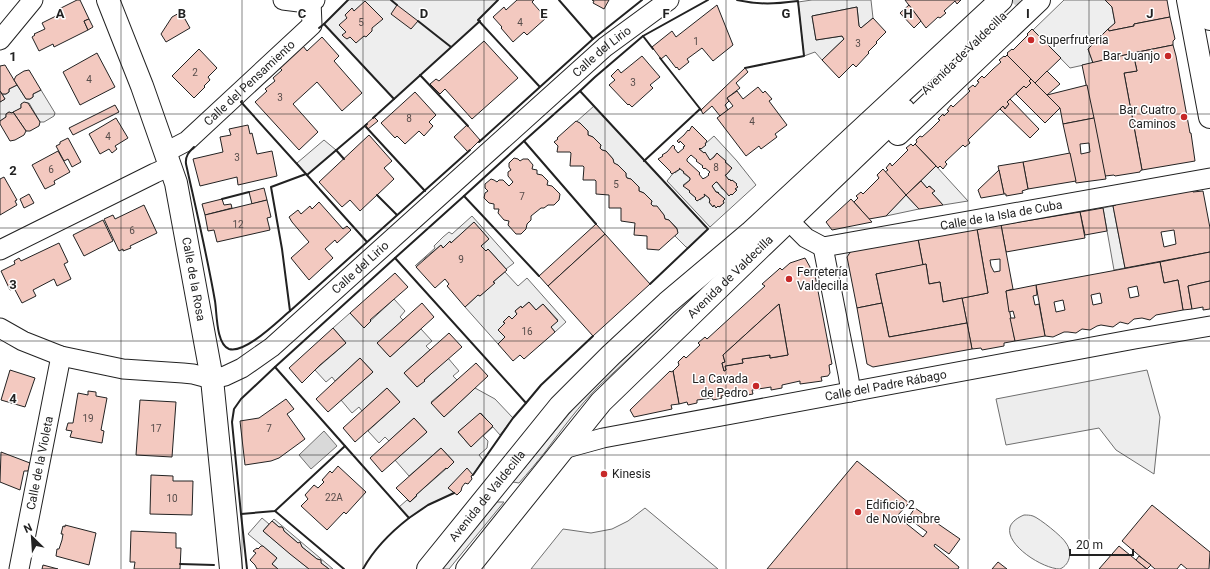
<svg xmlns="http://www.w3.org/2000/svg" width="1210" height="569" viewBox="0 0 1210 569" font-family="Roboto,sans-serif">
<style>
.green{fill:#eee;stroke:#6f6f6f}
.parking{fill:#ededed;stroke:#6f6f6f;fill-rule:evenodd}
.water{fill:#d9d9d9;stroke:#6f6f6f}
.building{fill:#f3c9c0;stroke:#222;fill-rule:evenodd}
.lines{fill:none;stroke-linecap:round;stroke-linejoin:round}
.primary-tunnel{stroke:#d3d3d3;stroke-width:22;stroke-dasharray:22 11;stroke-linecap:butt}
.street-casing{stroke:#222;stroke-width:21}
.secondary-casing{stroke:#222;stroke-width:24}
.primary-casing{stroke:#222;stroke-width:24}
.street{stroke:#fff;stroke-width:19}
.secondary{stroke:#fff;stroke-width:22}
.primary{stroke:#fff;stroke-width:22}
.wall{stroke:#222;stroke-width:2}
.grid{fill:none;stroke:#222;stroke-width:1;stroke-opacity:0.55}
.poi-dot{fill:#c62828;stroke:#fff;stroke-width:1.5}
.labels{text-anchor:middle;stroke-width:3;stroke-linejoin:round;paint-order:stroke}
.number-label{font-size:10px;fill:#564c4a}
.poi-label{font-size:12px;fill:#222;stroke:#fff;text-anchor:start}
.street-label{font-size:12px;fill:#222;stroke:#fff}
.grid-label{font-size:13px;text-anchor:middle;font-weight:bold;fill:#222;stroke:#fff;stroke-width:3;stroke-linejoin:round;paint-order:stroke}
</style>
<rect width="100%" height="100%" fill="#fff"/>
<g class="green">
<path d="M348,0h150l-20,20 2,1 -86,78 -70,-75z"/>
<path d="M1064,0h41l7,7 3,16 -27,26 5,14 -23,5 -37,-38z"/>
<path d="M324,140l12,10 -29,25 -10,-12z"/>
<path d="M936,166l32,35 -25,4 -11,-12 2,-2 -4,-5 -3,2 -6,-7z"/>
<path d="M906,195l13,14 -33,7z"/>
<path d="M801,198l-202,188c-21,21 -36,42 -54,66 -8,10 -17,21 -26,31l-6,-1 69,-84 140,-132z"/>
<path d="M1113,206l12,62 -11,2 -11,-62z"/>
<path d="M497,502h7l-55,67h-8z"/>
<path d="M1024,515c3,0 6,0 9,1 6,2 30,21 33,27 6,8 5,21 -6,26 -17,0 -55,-24 -50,-42 2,-6 9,-10 14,-12z"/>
</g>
<g class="parking">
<path d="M812,0h59l2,18 -12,10 -2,-2 -2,-19 -45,9 4,24 26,-4 2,3 -22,21 -7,-8 -11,4 -6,-54z"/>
<path d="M17,85l9,14h4l3,-2v-3l8,-4 14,23 -1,3 -10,6h-4l-11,-19 -8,1v4l-9,5 -3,-1 -3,2v3l-6,4v-19l5,-3 -3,-5h4l3,-2v-3z"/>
<path d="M594,106l114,123 -19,19 -3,-1 -11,-11 2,-4v-4l-8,-8 -4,-1 -1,-4 -7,-8 -4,-1 -2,-2 1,-3 -8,-8 -5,-2v-4l-8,-8 -4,-1 -1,-2v-3l-8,-8 -3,-1 -2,-2v-3l-7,-8 -4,-1 -2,-2 1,-3 -8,-8 -5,-2v-4l-8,-8 -4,-1z"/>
<path d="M714,136l23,25 19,24 -46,42 -43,-46 7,-9 1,1 5,-4 -1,-1 5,4 -1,1 7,5v2l-7,5 7,6 -1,1 7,6 -1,1 2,2 2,-2 1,1 5,-4 -1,-2 5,4 1,3 -1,1 4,5 1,-2 2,2 2,-1 2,1 4,-4 -1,-2 2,-2 -7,-6v-1h-2l-4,-6 4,-4h1l5,7h13l2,-2 -1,-2 1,-1 -5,-4 -1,1 -1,-2 -1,1 -4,-5h1l4,-4 -1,-1 3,-2 -13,-12 -2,-3 -6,7h-1l-6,-7 -5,-4h2l4,-4v-1z"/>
<path d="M472,216l42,47 -8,6 -17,-19 -3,1 -5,-5 8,-7 -15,-16 -23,20 -1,-1 -7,6 -2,-3 -26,21 20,-18 -1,-2 9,-9 6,-5 3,2z"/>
<path d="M505,272l13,14 9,-8 39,44 -11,10 -4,-5 7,-7 -15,-16 -7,6 -7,-8 -7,6 -2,-1 -5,4 2,3 -5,5 -8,3 1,1 -7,7 7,7 -7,7 -33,-37 13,-12 2,1 14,-13 -1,-1z"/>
<path d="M394,299l11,12 -5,6 3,3 -25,23 10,12 2,2 31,-28 11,12 -6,5 4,4 -26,23 13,14 31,-29 11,13 -6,5 4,4 -26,22 11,13 2,2 31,-29 20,11 18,19 -13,17 -7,-8 -10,9 5,5 -1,7 -8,7 4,5 -10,15 -24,13 5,5 -26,12 -19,13 -10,-11 8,-7 3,2 7,-6 -1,-1 38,-33 -13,-14 -32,28 -14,-16 32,-28 -13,-14 -25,23 -4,-4 -6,6 -11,-12 32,-29 -13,-14 -25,23 -3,-4 -7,6 -11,-13 32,-28 -13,-14 -25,23 -3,-4 -6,5 -11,-12 31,-27 -13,-15 17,-15 14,14zM481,413l11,13 -21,21 -13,-15z"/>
<path d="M1147,370l13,47 -6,57 -38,-24 -17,-22 -93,17 -10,-46z"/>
<path d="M645,508l73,61h-187l32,-40 28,4 21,-4 16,-8z"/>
<path d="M262,518l7,6 -6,7 46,38h-31l-6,-5 5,-6 -29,-24z"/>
<path d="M274,519l59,50h-4l-8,-6v-3l-4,-1 -15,-12 -2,-4h-2l-14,-12 -1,-3 -1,-1h-3l-7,-6z"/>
</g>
<path class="water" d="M324,431l13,15 -26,23 -12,-14z"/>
<g class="building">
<path d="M77,0h3l9,19 -5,2 4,9 -34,17 -1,-3 -14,7 -7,-14 3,-2 -1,-1 11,-5 -3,-6 20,-10 -3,-4z"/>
<path d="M517,0h17l-2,2 14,16 -19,17 -3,-3 -11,10 -12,-14 1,-1 -9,-10 11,-10 2,3z"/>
<path d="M592,0h17l-5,9 -11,-6 1,-2z"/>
<path d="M905,0h56l-4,4 -2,-3 -11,10 2,2 -6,5 -2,-1 -12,11z"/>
<path d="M1105,0h62l3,17 -36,7v2l-25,5 -1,-2 7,-6 -3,-16z"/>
<path d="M365,1l18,18 -11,9v3l-6,6 -2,-1 -8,7 -6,-6 -3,2 -3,-2 -2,-2 4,-3 -7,-7 8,-7 -2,-3 7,-7 2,3z"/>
<path d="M397,5l21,16 -7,8 -20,-15z"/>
<path d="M717,5l16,40 -20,16 -11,-13 -15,11 2,3 -10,8 -2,-3 -1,1 -10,-13 -5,4 -9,-12 20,-16 4,6z"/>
<path d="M909,5l12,16 -7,7 -14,-15z"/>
<path d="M857,7l2,19 2,2 12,-10 13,14 -10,10 1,1 -9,9 1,1 -13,14 -3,-3 -14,14 -17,-18 22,-21 -2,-3 -26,4 -4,-24z"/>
<path d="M181,12l9,16 -24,14 -5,-8 11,-17z"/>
<path d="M1170,17l5,22 -2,2v4l-40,8 -40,10 -5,-14 20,-20 1,2 25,-5v-2z"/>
<path d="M89,19l4,8 -5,3 -4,-9z"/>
<path d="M1032,29l29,29 -26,25 -28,-28 1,-1 -1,-1 5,-4 1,1 15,-15 -1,-1z"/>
<path d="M322,37l17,19 -5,5 28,32 -20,18 -25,-29 -24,22 25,28 -19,18 -44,-48 12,-11 -2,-2 10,-8 -2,-3 9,-8 -3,-3 24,-21 4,5z"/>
<path d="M484,41l34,37 -46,41 -27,-30 -5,5 -10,-10 6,-5 3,2z"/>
<path d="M1173,45l3,11 14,77h1l4,28 -53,9 -18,-97 13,-2 -4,-18z"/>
<path d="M199,49l18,19 -9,9 2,3 -6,6 1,1 -11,11 -22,-22z"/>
<path d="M97,53l18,34 -35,18 -17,-33z"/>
<path d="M1133,53l4,18 -13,2 18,97 -2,1v1l-25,4 -1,-1 -9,1 -23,-111z"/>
<path d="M1007,55l24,24 -2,2 2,2 -5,5 -2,-2 -17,16 2,2 -4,5 -2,-3 -33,32 -2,2 2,3 -5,4 -2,-2 -18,17 2,2 -4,5 -3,-3 -2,2 -23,-24 2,-2 -1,-2 4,-4 2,1 10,-9 8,-8 -2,-1 5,-5 1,2 5,-5 -2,-1 4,-5 2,2 17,-16 -2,-2 5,-4 2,2 4,-5 -2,-1 5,-5 2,2 9,-9 8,-7 -2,-2 5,-4 1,1z"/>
<path d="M642,56l18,21 -10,8 3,3 -21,19 -3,-3 -1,1 -19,-20 6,-5 -4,-4 7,-7 3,4z"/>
<path d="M5,65l12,20 -8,4v3l-3,2h-4l-2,-3v-25z"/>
<path d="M745,68l3,4 -12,11 4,5 -13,10 2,3 -4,4 3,5 -8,6 -8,-10 -9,8 -2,-4z"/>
<path d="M29,70l12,20 -8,4v3l-3,2h-4l-12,-19 2,-4 8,-5z"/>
<path d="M1047,71l13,13 -13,11 -12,-12z"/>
<path d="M1031,79l29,29 -15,15 -29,-29 8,-8 2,2 5,-5 -2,-2z"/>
<path d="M1087,85l7,33 -31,6 -3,-16 -13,-13z"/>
<path d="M758,87l5,6 2,-2 7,8 -3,2 18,24 -12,9 2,3 -16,12 -2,-3 -13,10 -29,-38 16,-12 -6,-8 10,-7 6,8z"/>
<path d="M0,91l5,8 -5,3z"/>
<path d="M415,92l21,23 -7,7 4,4 -9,10 -5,-5 -14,13 -8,-8 -2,2 -14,-15z"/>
<path d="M1010,99l29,30 -9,9 -30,-29 3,-3 2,3 4,-5 -2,-2z"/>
<path d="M24,102l4,1 12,19 -1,4 -9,5h-4l-13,-19 8,-4v-4z"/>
<path d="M115,105l4,7 -46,23 -4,-7z"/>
<path d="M9,112l3,1 1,-1 13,19 -2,4 -9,5 -5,1 -10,-17v-3l6,-4v-3z"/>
<path d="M374,117l4,4 -10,8 -3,-4z"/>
<path d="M116,118l12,20 -13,8 2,3 -5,4 -3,-4 -9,5 -11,-20z"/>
<path d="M1094,118l12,61 -30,4 -13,-59zM1089,143l1,9 -9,2 -1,-10z"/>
<path d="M576,121l4,2 8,8v4l5,2 8,8 -1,3 2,2 4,1 7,8 1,4 4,2 8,8v3l1,2 4,1 8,8v4l5,2 8,8 -1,3 2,2h4l7,9 1,4 4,1 8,9 1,4 -19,17 -12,-1v-13l-13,-1 1,-12 -14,-2v-13h-12v-13l-13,-1v-13l-1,-1h-12l1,-13 -1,-1h-13l1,-13 -1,-1h-13l1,-6 -4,-4 4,-3 -1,-1z"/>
<path d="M248,125l2,9 2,-1 5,21 15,-3 5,25 -39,9 -1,-8 -37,9 -7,-27 30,-7 -3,-15 11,-2 -2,-6z"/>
<path d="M467,125l13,15 -12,12 -14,-15z"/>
<path d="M692,126l15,15 -2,3 1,1 -5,4 -1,-1 -1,1 5,4 1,-1 5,8 4,-3 3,-4 2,2 7,6 -1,1 7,6 -6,7h-1l4,5v-1l2,2 1,-1 5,4 -1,1 2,2 -3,2 2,1 -5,5 -1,-1 -2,2 -12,-14h-1l-4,4 4,6 3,1h-1l7,6 -2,2 1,2 -5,4 -1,-1 -2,2 -2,-3 -1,2 -4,-5 1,-1 -1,-3 -5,-4 1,2 -8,5 -2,-2 1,-1 -7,-6 1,-1 -7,-5 7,-6v-2l-7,-6h1l-5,-4 1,1 -8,5 -2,-2h1l-13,-13 5,-3 -1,-1 5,-3 6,-7 2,2 -1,1 4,5 6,-5 -1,-1 2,-1 -5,-5 -1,2 -2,-2 7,-6 4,-5 1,1zM691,155l6,5 -1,1 7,5 -1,1 2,2 1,-1 5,4 -2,2 1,1 -4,3h-1l-1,1 -4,-5 1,-1 -13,-12v-2z"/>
<path d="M369,135l23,26 -8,7 10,11 -34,32 -10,-11 -8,7 -23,-25z"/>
<path d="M68,138l13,24 -9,5 -4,-8 -4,2 -8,-15 4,-2v-2z"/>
<path d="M911,144l2,2 2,-2 21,22 -30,29 -21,-23 3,-2 -2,-2 4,-5 2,3 16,-16 -2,-2z"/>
<path d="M58,151l12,21 -16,9 1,3 -10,5 -13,-24z"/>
<path d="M1070,153l6,28 -48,8 -5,-27z"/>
<path d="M514,158l4,1 2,2 3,-2h5l5,6 -1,4 5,1v4l5,1 6,6 -1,4 5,1 8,8 -1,6 -5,5h-6l-4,3h-3l-10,8v4l-4,4 -1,5 -5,5h-5l-8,-9 1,-4 -5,-1 -6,-7 1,-4h-5v-5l-5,-1 -5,-5 1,-5 3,-2 -3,-3v-4l6,-5 3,1 3,2 2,-2h4l6,6 4,-4 -5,-6v-4l3,-2 -2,-3v-4z"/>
<path d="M1023,162l5,27 -6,2 1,2 -17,3v-2h-2l-6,-28z"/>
<path d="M883,169l23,26 -20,21 -17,3 -15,-17 4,-4 -2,-2 5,-4 2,2 16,-16 -2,-3z"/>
<path d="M999,170l5,24 -23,4 -3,-8z"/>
<path d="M4,177l13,23 -2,1 2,4 -17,10v-36z"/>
<path d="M921,181l6,7 2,-2 6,5 -3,2 11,12 -24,4 -13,-14z"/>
<path d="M264,188l3,12 -15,4 -3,-12z"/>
<path d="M1192,190l1,2 10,-1 7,37v24l-85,16 -12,-62 3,-1v-2zM1174,230l2,14 -12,3 -3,-15z"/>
<path d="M29,194l5,9 -10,5 -4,-9z"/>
<path d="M222,199l2,6 7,-1 1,4 -27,7 -3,-11z"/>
<path d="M851,199l21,23 -40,8 -6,-8z"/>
<path d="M267,200l4,17 -4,1 3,12 -53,12 -3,-12 -6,1 -3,-16z"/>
<path d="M319,202l24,27 4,-3 4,4 -14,13 -2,-3 -10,9 8,9 -24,22 -18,-22 18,-16 -17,-20 -3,-5 9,-7 3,4 9,-8 2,3z"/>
<path d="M144,205l13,28 -27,13 1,2 -8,3v-2l-4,2 -15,-32 9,-4 2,4z"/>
<path d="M1103,208l4,23 -22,4 -5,-23z"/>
<path d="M1080,212l5,26 -79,14 -5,-27z"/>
<path d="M103,220l10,21 -29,15 -11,-21z"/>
<path d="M474,222l15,17 -8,7 5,5 2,-2 19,21 -14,12 2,1 -15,13 -2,-1 -13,12 -18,-21 2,-2 -4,-5 -10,9 -19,-21 25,-22 2,3 7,-7 1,2z"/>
<path d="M596,224l9,10 -57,52 -9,-10z"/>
<path d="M1001,225l12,64 -7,2 9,50 -11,2v3l-22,4 -1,-2 -9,1 -10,-51 26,-5 -11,-64zM1000,259v12l-6,1 -3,-6 -1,-6z"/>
<path d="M977,229l11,64 -45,9 -3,-20 -11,2 -3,-20 -3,1 -5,-26z"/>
<path d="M605,234l45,50 -57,52 -45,-50z"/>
<path d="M918,239l5,26 -47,9 6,29 -25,5 -10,-51 4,-6z"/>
<path d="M59,243l9,19 -4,2 7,15 -14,7 -3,-7 -21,11 3,6 -14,7 -8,-15 -4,2 -9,-19 14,-7 -1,-3 5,-3 2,3z"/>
<path d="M1210,252v29l-22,5 4,23 -9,1 -5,-30 -14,3 -4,-21z"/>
<path d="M805,258l5,9 1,4 3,-1 18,94 -3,1 1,8 -2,3 -7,1 1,4 -22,3v-3l-18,4v3l-11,2v-3l-19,3 1,4 -11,2 -1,-4 -20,4 1,2 -9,2 -1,-2 -15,2v3l-9,2 -1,-3 -8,2 -6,-33 6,-6 -1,-3 6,-6 2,2 14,-13 -2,-2 7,-6 2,2 58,-53 -3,-2 16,-14 2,-2 2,2 8,-7zM779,304l9,51 -18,3v-3l-28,4 1,4 -18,3 1,4 -2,1 -2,-8 3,-1 -2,-7z"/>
<path d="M1160,262l4,21 14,-3 5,30 -27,5 -6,5 -8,-2 -8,1 -6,5 -8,-2 -7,5 -12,-2 -4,1 -7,4 -8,-1 -6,4 -8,-1h-4l-11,5 -8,-1 -9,-51zM1137,286l2,10 -9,2 -2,-10zM1100,293l2,10 -9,2 -2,-10zM1063,300l2,10 -9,2 -2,-10z"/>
<path d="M926,264l3,20 11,-2 3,20 19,-4 5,25 -78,14 -13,-63z"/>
<path d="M395,273l13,14 -38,33 1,1 -7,7 -14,-15z"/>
<path d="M1210,281v28l-7,1v-3l-11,2 -4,-23z"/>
<path d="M1036,285l1,10 -4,1 2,9 4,-1 6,32 -30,5 -5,-23h5l-2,-7 -4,1 -3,-21z"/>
<path d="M529,302l7,8 7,-6 15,17 -7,6 4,5 -31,27 -4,-4 -7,6 -15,-17 7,-7 -7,-7 7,-7 -2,-1 6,-6 3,3 5,-5 -2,-3 6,-5 1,2z"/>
<path d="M422,303l12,14 -44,40 -13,-14z"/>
<path d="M882,303l7,34 78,-14 5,26 -99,18 -6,-3 -10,-56z"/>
<path d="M779,304l9,51 -18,3v-3l-28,4 1,4 -18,3 1,4 -2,1 -2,-8 3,-1 -2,-7z"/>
<path d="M333,328l13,15 -26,22 -18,18 -13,-15z"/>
<path d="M449,333l13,14 -38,33 1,1 -8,6 -13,-14z"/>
<path d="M360,358l13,14 -45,40 -12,-13z"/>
<path d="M476,363l12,13 -44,41 -13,-14z"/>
<path d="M10,370l25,8 -10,29 -24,-7z"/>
<path d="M670,371l1,1 2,-1 6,33 -8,1 1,4 -38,8 -4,-7z"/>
<path d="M387,388l13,14 -45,40 -12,-14z"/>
<path d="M88,391l8,1v4l11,2 -6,32 3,1 -2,12 -32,-6 2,-6 -6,-1 2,-7h5l5,-30 10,2z"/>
<path d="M286,399l8,10 -7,5 18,25 -26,19 -8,3 -26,4 -5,-44 19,-3z"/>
<path d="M140,400l36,2 -4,55 -36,-2z"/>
<path d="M480,413l13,13 -22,21 -13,-15z"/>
<path d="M414,418l13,14 -45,40 -12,-14z"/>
<path d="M441,448l13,14 -7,7 -1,-1 -30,27h1l-7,7 -14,-14z"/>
<path d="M1,452l29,11 -2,8h-4l-4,19 -20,-8z"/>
<path d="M857,461l52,42 -12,13 26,21 4,-5 -19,-14 7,-10 45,31 -11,15 -14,-10 -1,2 25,21 -1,2h-191z"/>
<path d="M338,466l28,26 -20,22 -2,-2 -17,18 -26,-24 7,-7 -3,-4 9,-10 4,3 6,-6 -2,-2 8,-9 2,2z"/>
<path d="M467,468l6,7 -2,1 1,3 -4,5 -3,-1 -3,4 -1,4 -4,4 -9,-7z"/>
<path d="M151,475l22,1v5h20l-1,34 -42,-1z"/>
<path d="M1152,505l58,47 -1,17h-22l-6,-5 -4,5h-22l-33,-28z"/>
<path d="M272,521l7,6h3l1,1 1,3 14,12 2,-1 2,5 15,12 4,1v3l8,6h-20l-19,-15 -27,-23z"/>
<path d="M65,525l31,8 -7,32 -33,-9 1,-7h2l3,-9 1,-6h-2l2,-8 2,1z"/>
<path d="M131,531l45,2v15h5l-1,21h-46l1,-7h-5z"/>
<path d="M261,546h2l14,12 -5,6 6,5h-21l-2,-4 -5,-5 6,-7 -3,-2 4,-3 1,1z"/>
<path d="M1119,546l17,14 11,9h-48z"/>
<path d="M1139,556l12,9 -4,4 -11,-9z"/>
<path d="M998,562l9,7h-15z"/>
<path d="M43,565l15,4h-16z"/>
</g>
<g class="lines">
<path class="primary-tunnel" d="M1015,5l5,-5"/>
<defs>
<g id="street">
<path d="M283,0l16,2 16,-2"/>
<path d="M0,40l33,-40"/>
<path id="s1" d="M166,152l21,-11 125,-116 -1,-24"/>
<path id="s2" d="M797,229l9,9 17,9 387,-69"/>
<path d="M823,247l25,127 3,18"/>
<path d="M0,250l155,-77 16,-7"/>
<path id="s3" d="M0,328l23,13 38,15 62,13 60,4 10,1 19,5 13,-3 17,-8 30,-21 333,-300 64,-47"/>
<path id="s4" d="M563,449l40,-11 532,-99 75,-13"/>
<path id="s5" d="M19,569l42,-213"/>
</g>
<g id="secondary">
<path id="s6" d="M108,0l34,86 34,97 36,196 19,190"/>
<path d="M1188,0l22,117"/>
<path d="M1206,0l4,19"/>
</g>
<g id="primary">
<path d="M898,134l141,-134"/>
<path id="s7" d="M428,569l132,-163 51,-51 56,-52 83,-70 251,-233"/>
<path id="s8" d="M467,569l134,-167 158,-153 145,-139"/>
</g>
</defs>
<use href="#street" class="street-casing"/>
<use href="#secondary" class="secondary-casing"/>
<use href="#primary" class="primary-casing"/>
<use href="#street" class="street"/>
<use href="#secondary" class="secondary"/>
<use href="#primary" class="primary"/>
<g class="wall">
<path d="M391,0l6,5"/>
<path d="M498,0l-20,20 61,66"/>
<path d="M559,0l34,39"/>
<path d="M737,0c24,5 37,4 61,1l6,55 -59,12"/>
<path d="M418,21l33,26"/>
<path d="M324,24l24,-24"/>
<path d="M319,28l5,-4 70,75 -21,19"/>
<path d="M643,36l65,-36"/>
<path d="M660,58l41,52"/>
<path d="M420,75l48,51"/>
<path d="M580,91l15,-14 48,-41 10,13"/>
<path d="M394,99l86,-78"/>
<path d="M242,101l-1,1 65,72"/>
<path d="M366,127l59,64"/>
<path d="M524,141l56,-50 128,138 -58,55"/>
<path d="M479,142l114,-103 49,-39"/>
<path d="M194,147c-5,5 -9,9 -8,17 10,45 21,91 29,137 2,12 1,43 14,48 16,5 49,-28 61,-38"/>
<path d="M336,150l8,9"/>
<path d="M644,161l56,-52"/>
<path d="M307,175l60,-51"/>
<path d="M377,195l20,20"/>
<path d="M464,196l60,-55 72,83"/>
<path d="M222,199l27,-7"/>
<path d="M367,242l-61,-68 -35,13 11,62 8,62 180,-161"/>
<path d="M395,258l69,-62 75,80"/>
<path d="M275,367l120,-109 131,145 -13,15 -40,57"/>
<path d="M526,403l15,-18 52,-49"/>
<path d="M275,511l69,58"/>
<path d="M241,514l-9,-92 2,-13 7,-10 34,-32 70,79"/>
<path d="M409,518l19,-13 26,-12"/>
<path d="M180,564l34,1"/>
<path d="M247,569l-6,-55 34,-3 70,-65 64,72c-18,14 -35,31 -46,51"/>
</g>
</g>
<path class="grid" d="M121,0v569M242,0v569M363,0v569M484,0v569M605,0v569M726,0v569M847,0v569M968,0v569M1089,0v569M0,114h1210M0,228h1210M0,341h1210M0,455h1210"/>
<g class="poi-dot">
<circle cx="1031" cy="40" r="4"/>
<circle cx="1168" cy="56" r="4"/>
<circle cx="1184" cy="117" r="4"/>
<circle cx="789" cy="279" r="4"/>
<circle cx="756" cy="386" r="4"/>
<circle cx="604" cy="474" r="4"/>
<circle cx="858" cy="512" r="4"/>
</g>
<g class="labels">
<g class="number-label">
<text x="361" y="26">5</text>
<text x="520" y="26">4</text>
<text x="696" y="45">1</text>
<text x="858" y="47">3</text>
<text x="195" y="76">2</text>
<text x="89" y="83">4</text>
<text x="633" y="86">3</text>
<text x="280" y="101">3</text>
<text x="409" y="122">8</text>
<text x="752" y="125">4</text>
<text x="108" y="140">4</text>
<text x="237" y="161">3</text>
<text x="716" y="171">8</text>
<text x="51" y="173">6</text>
<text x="616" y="188">5</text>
<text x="522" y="200">7</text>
<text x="238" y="228">12</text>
<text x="132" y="234">6</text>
<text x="461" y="263">9</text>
<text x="527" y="335">16</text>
<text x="88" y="422">19</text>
<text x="156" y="432">17</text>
<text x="269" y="432">7</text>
<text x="334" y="501">22A</text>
<text x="172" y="502">10</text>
</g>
<g class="poi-label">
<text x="1039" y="44">Superfruteria</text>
<text x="1160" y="60" text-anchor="end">Bar Juanjo</text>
<text x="1176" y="114" text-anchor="end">Bar Cuatro<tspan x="1176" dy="14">Caminos</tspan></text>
<text x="797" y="276">Ferretería<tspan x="797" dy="14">Valdecilla</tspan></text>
<text x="748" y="383" text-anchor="end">La Cavada<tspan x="748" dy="14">de Pedro</tspan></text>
<text x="612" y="478">Kinesis</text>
<text x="866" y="509">Edificio 2<tspan x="866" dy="14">de Noviembre</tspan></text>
</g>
<g class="street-label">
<text dy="4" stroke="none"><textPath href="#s3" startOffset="732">Calle del Lirio</textPath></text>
<text transform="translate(964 53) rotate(-44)" y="4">Avenida de Valdecilla</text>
<text dy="4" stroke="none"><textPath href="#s1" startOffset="109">Calle del Pensamiento</textPath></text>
<text dy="4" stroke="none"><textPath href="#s2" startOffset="213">Calle de la Isla de Cuba</textPath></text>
<text dy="4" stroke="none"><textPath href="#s3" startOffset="408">Calle del Lirio</textPath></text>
<text dy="4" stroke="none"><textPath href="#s8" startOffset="394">Avenida de Valdecilla</textPath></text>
<text dy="4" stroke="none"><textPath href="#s6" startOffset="293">Calle de la Rosa</textPath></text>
<text dy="4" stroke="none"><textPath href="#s4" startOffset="329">Calle del Padre Rábago</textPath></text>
<text dy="4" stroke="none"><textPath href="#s5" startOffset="108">Calle de la Violeta</textPath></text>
<text dy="4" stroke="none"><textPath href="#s7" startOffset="94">Avenida de Valdecilla</textPath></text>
</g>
</g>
<g class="grid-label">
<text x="60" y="18">A</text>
<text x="182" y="18">B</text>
<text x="302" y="18">C</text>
<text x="424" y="18">D</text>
<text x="544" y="18">E</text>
<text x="666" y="18">F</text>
<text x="786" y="18">G</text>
<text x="908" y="18">H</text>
<text x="1028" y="18">I</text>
<text x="1150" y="18">J</text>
<text x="13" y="61">1</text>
<text x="13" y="175">2</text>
<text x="13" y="289">3</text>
<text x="13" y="403">4</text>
</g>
<g transform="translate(32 537) rotate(335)" stroke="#ffffff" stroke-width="3" paint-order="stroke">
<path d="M0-3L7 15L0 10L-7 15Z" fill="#222222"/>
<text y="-6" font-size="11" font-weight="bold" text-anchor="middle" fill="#222222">N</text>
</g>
<path d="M1070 549v6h63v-6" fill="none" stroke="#222222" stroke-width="2"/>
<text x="1076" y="549" font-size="12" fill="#222222" stroke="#ffffff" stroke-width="3" paint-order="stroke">20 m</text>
</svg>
